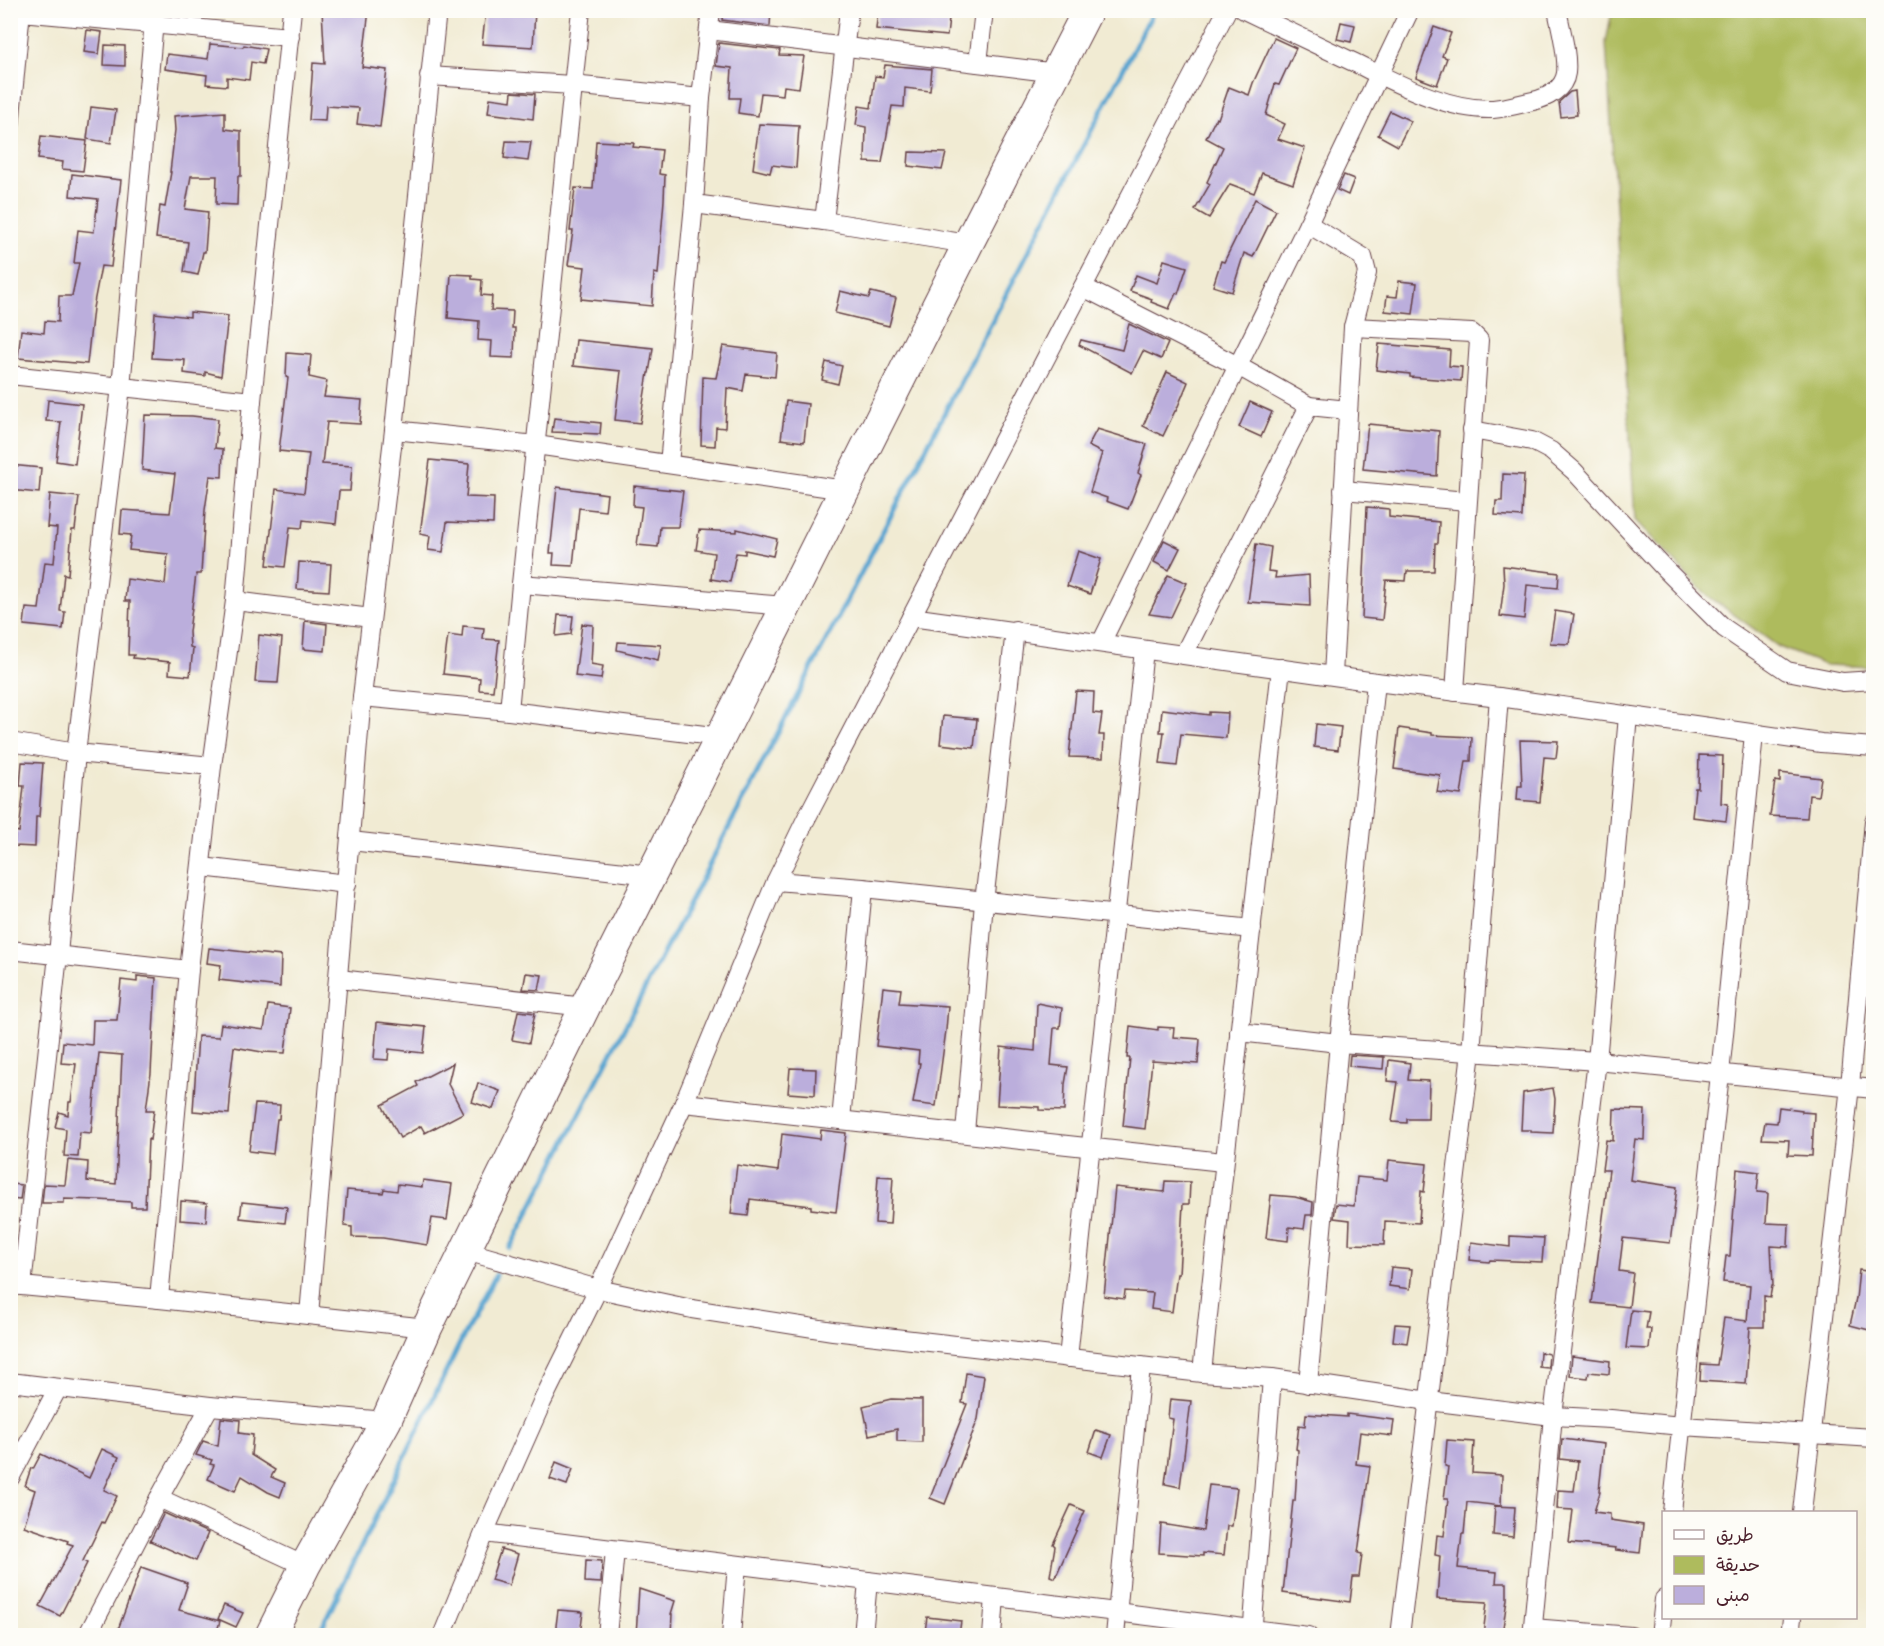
<svg xmlns="http://www.w3.org/2000/svg" width="1884" height="1646" viewBox="0 0 1884 1646" font-family="Dekko,'Playpen Sans Arabic',sans-serif">
<style>
.green{fill:#aebb5d;stroke:#7c6d44;stroke-width:1.5}
.lines{fill:none;stroke-linecap:round;stroke-linejoin:round}
.stream{stroke:#58a4d0;stroke-width:5}
.building{fill:#bbaedc}
.street-casing{stroke:#633e44;stroke-width:20}
.primary-casing{stroke:#633e44;stroke-width:32}
.street{stroke:#fff;stroke-width:18}
.primary{stroke:#fff;stroke-width:30}
</style>
<rect width="100%" height="100%" fill="#fdfcf7"/>
<filter id="ink" filterUnits="userSpaceOnUse"><feTurbulence type="fractalNoise" baseFrequency=".0167" numOctaves="2"/><feDisplacementMap in="SourceGraphic" scale="12" xChannelSelector="R" yChannelSelector="G"/><feConvolveMatrix kernelMatrix="1 2 1 2 8 2 1 2 1" color-interpolation-filters="sRGB"/></filter>
<filter id="wash" filterUnits="userSpaceOnUse"><feTurbulence type="fractalNoise" baseFrequency=".008" numOctaves="4" result="noise"/><feDisplacementMap in="SourceGraphic" scale="24" xChannelSelector="R" yChannelSelector="G"/><feGaussianBlur stdDeviation="1.35" result="paint"/><feColorMatrix in="noise" values="0 0 0 0 0 0 0 0 0 0 0 0 0 0 0 0 0 1.4 0 .05"/><feComposite in="paint" operator="in"/></filter>
<g filter="url(#wash)">
<rect width="100%" height="100%" fill="#f1ebd3"/>
<path class="green" d="M1612,11h261v656l-48,-2 -46,-18 -75,-54 -69,-73 -29,-478z"/>
<g class="lines">
<g class="stream">
<path d="M510,1248l644,-1238"/>
<path d="M318,1636l143,-295 35,-66"/>
</g>
</g>
<g id="blocks">
<g class="building">
<path d="M322,10h47l-7,57 25,3 -7,57 -23,-3 2,-16 -33,-2 -1,15 -16,-1 4,-57 12,1z"/>
<path d="M486,10h49l-2,37 -51,-3z"/>
<path d="M723,10h48l-1,16 -48,-6z"/>
<path d="M878,10l49,4 1,-4h22l-3,26 -71,-7z"/>
<path d="M1341,22l14,3 -4,17 -14,-3z"/>
<path d="M1434,27l17,6 -9,23 5,2 -10,27 -21,-8z"/>
<path d="M87,30l15,2 -3,22 -15,-2z"/>
<path d="M1274,38l22,10 -17,37 -4,-1 -9,31 19,9 -7,15 27,9 -12,36 -31,-11 -8,20 -24,-9 -21,34 -14,-8 15,-26 -3,-2 16,-35 -17,-9 10,-20 2,1 11,-32 20,8 4,-12z"/>
<path d="M719,43l61,7 -1,5 25,1 -5,32 -15,-2 -1,9 -22,-2 -3,23 -20,-3 2,-15h-10l2,-30 -16,-2z"/>
<path d="M210,44l33,3 1,-2 22,4 -3,15 -12,-2 -2,18 -22,-3v9l-21,-2 1,-9 -42,-6 2,-15 41,5z"/>
<path d="M105,45l20,1v20l-21,-1z"/>
<path d="M885,65l47,4 -2,22 -25,-3 -1,19 -12,-1 -10,57 -17,-1 1,-35 -10,-2 3,-19 12,2 4,-32 8,1z"/>
<path d="M1575,91l2,24 -16,2 -2,-15 11,-10z"/>
<path d="M512,92l23,2 -2,25 -45,-6 2,-15 21,3z"/>
<path d="M91,107l25,3 -5,33 -24,-4z"/>
<path d="M1390,111l21,10 -13,25 -20,-11z"/>
<path d="M225,112v17l16,2v45h-3l-1,29 -21,-1 1,-28h-26l-6,33 23,3 -3,40h-2l-5,23 -14,-3 4,-30 -32,-4 4,-32 5,1 6,-35h-1l5,-42 -1,-14z"/>
<path d="M759,124l40,2 -3,42 -24,-3 -2,8 -17,-4z"/>
<path d="M41,136l46,5 -4,30 -21,-2 1,-7 -25,-3z"/>
<path d="M506,141l25,1 -3,19 -24,-3z"/>
<path d="M596,141l38,2 -1,4 29,3 -3,24 6,1 -1,25 -6,74 -4,-1 -2,33 -71,-7 4,-32 -17,-2 5,-34h-3l5,-43 18,1z"/>
<path d="M909,152l37,1 -4,17 -34,-4z"/>
<path d="M72,174l49,6 -10,87 -10,-1 -8,42 -6,56 -69,-6 3,-28 23,3 1,-12 13,1 1,-26h13l7,-33h-5l4,-33 16,2 4,-33 -28,-3z"/>
<path d="M1344,175l10,4 -6,16 -11,-5z"/>
<path d="M1255,199l21,11 -23,47 -9,-4 -12,39 -19,-6 8,-25 3,1z"/>
<path d="M1164,260l23,7 -9,27 -2,-1 -7,16 -18,-7 1,-3 -22,-8 6,-16 21,8z"/>
<path d="M451,274l21,1v4l10,1 -1,15 11,1 -1,14 22,1 -1,17h3l-1,30 -23,-1 1,-16 -14,-1 1,-19 -31,-3z"/>
<path d="M1399,281l18,2 -4,31 -28,-3 2,-15 10,1z"/>
<path d="M840,291l29,7 2,-6 25,6 -7,28 -54,-13z"/>
<path d="M190,312l38,4 -7,60 -16,-4v4l-21,-3 1,-13 -33,-2 3,-45 35,4z"/>
<path d="M1129,324l39,19 -7,16 -18,-8 -11,22 -53,-28 2,-5 41,10z"/>
<path d="M576,340l77,8 -4,25h-1l-8,50 -25,-3 6,-49 -48,-5z"/>
<path d="M1379,344l71,6 -1,16 13,1 -1,14 -51,-4v-3l-34,-4z"/>
<path d="M723,346l54,7 -2,24 -29,-3 -3,17 -16,-3 -2,40 -9,-1 -1,19 -14,-1 2,-68 13,1z"/>
<path d="M287,353l24,2 -2,22 18,4 -3,16 38,3 -2,24 -33,-2 -5,42 30,2 -2,25h-11l-3,33 -33,-4 -1,8 -12,-1 -5,40 -18,-2 9,-76 28,4 5,-39 -30,-3 9,-73 -2,-1z"/>
<path d="M826,362l16,4 -4,18 -16,-4z"/>
<path d="M1167,372l21,10 -12,29h-1l-12,25 -20,-10z"/>
<path d="M48,400l34,4 -7,60 -19,-3 5,-39 -15,-1z"/>
<path d="M786,401l22,3 -4,38 -23,-3z"/>
<path d="M1250,402l22,10 -11,25 -22,-10z"/>
<path d="M145,415l47,1 26,3 -3,29 8,1 -1,28 -12,-1 -5,34 -4,64h-5l-7,58 1,15 3,1 -3,28 -21,-2 1,-12 -37,-4 1,-3h-6l2,-54h-5l2,-22 38,5 3,-30 -39,-4 2,-15 -11,-1 2,-24 48,3 5,-39 -33,-4z"/>
<path d="M554,418l47,5 -1,11 -48,-2z"/>
<path d="M1368,424l71,7 -2,45 -74,-7z"/>
<path d="M1097,429l50,15 -9,29 3,2 -13,34 -22,-8 1,-3 -17,-6 12,-39 -14,-7z"/>
<path d="M430,460l39,4 -3,33 28,1 -1,26 -46,-2 -4,30 -15,-2 2,-14 -10,-2z"/>
<path d="M10,465l31,3 -2,25 -29,-3z"/>
<path d="M1503,474l21,1 -2,42 -27,-2 1,-14h6z"/>
<path d="M634,486l49,5 -5,36h-18l-2,20 -21,-2 5,-38 -9,-1z"/>
<path d="M557,487l50,7 -2,17 -26,-3 -6,58 -20,-1 1,-12h-4z"/>
<path d="M50,494l29,3 -4,33h-3l-4,45 -4,-1 -4,37 5,1 -2,17 -39,-4 2,-17 13,1 6,-47 9,1 3,-35 -10,-1z"/>
<path d="M1367,507l22,2v8l50,5 -1,21h-3l-1,28h-27l-1,10 -20,-1 -4,40 -20,-2z"/>
<path d="M737,529l40,10 -4,17 -28,-6v4l-9,-1 -6,29 -19,-3 3,-26 -18,-3 3,-20 38,2z"/>
<path d="M1164,540l16,8 -11,22 -15,-8z"/>
<path d="M1256,544l15,3 -3,24 8,1 -1,6 34,-3 1,31 -62,-4z"/>
<path d="M1078,551l23,8 -11,35 -23,-8z"/>
<path d="M299,562l32,2 -2,27 -32,-2z"/>
<path d="M1503,566l56,7 -1,15 -31,-3 -3,34 -24,-3 4,-32z"/>
<path d="M1168,575l19,8 -16,34 -22,-3z"/>
<path d="M1555,611l19,3 -5,30 -19,-1z"/>
<path d="M558,615l15,1 -2,18 -15,2z"/>
<path d="M305,621l22,3 -2,27 -22,-2z"/>
<path d="M582,624l11,1 -2,39 12,2 -2,13 -26,-3z"/>
<path d="M463,626l21,2 -1,11 16,1 -6,51 -14,-1 1,-12 -37,-4 5,-39 14,2z"/>
<path d="M259,635l23,3 -4,45 -23,-1z"/>
<path d="M618,642l43,3 -3,15 -41,-10z"/>
<path d="M1076,691l18,1 -1,21 9,1 -3,21h5l-1,23 -34,-1z"/>
<path d="M1162,709l47,6v-3l19,1 -2,25 -45,-4 -4,32 -17,-2 4,-32h-4z"/>
<path d="M943,716l34,3 -3,29 -34,-4z"/>
<path d="M1316,724l25,3 -3,23 -24,-3z"/>
<path d="M1399,728l33,5v2l40,2 -1,24h-5l-5,34 -24,-3 3,-17 -46,-6z"/>
<path d="M1520,740l38,1 -2,17 -12,-1 -4,45 -23,-2 1,-14h4z"/>
<path d="M1699,755l24,1 -2,47 7,1 -2,17 -34,-4 3,-29h3z"/>
<path d="M22,762l21,1 -4,54h-3l-1,30 -21,-1 1,-15 4,1 5,-46h-4z"/>
<path d="M1780,773l41,5 -3,18 -9,-1 -2,23 -37,-2 5,-35 5,1z"/>
<path d="M209,948l72,8 -1,31 -61,-7 2,-15 -14,-2z"/>
<path d="M526,973l16,2 -3,15 -16,-1z"/>
<path d="M137,976l19,2 -5,95 -5,37h8l-4,30 -2,-1 -3,68h-14v-5l-32,-2 -35,-1v4h-22l2,-19 21,1 3,-25 20,2 -1,19 29,3 6,-129 -23,-2 -8,80 -11,-1 -2,25 -14,-1 2,-27 -11,-2 4,-15 9,3 1,-13h2l5,-38 -15,-1 2,-21 29,3 1,-25h24l4,-40 16,2z"/>
<path d="M883,987l18,2 -2,14 49,3 -2,24 -10,76 -23,-3 7,-40h-2l1,-12 -43,-5z"/>
<path d="M1037,1003l25,5 -2,20h-6l-3,37 17,2 -3,17 -1,27 -25,-1v-3l-42,-2 4,-58 34,4z"/>
<path d="M268,1005l22,3 -5,45 -23,-1 -28,-5 -5,41h2l-2,26 -36,-3 5,-75 21,1 2,-13 43,6z"/>
<path d="M518,1011l17,2 -6,30 -17,-3z"/>
<path d="M377,1022l49,5 -3,26 -34,-4 -1,11 -14,-1z"/>
<path d="M1130,1026l28,4v-3l16,1 -1,9 27,2 -2,25 -46,-3 -7,68 -22,-3 7,-68h-3z"/>
<path d="M1350,1055l34,2 -1,12 -34,-3z"/>
<path d="M1389,1060l21,3 -2,17 21,1 -1,38h-21v4l-15,-1 6,-40 -11,-1z"/>
<path d="M453,1063l-5,21 15,29 -38,20 -4,-7 -21,12 -18,-33 36,-19 -2,-4z"/>
<path d="M790,1068l26,1 -1,26 -27,-2z"/>
<path d="M478,1083l22,8 -7,18 -21,-7z"/>
<path d="M1553,1088l2,11 -2,34 -22,-1v-2h-10l2,-37z"/>
<path d="M255,1104l25,1 -1,14h-2l-4,35 -24,-3z"/>
<path d="M1779,1107l23,3v2l12,1 -2,43 -24,-1 1,-15 -27,-1 3,-17 12,1z"/>
<path d="M1614,1109l31,1 -1,30 -9,-1 -5,41 47,7 -7,56 -47,-5 -4,33 14,2 -4,34 -37,-4 17,-133h-7l4,-30 7,1z"/>
<path d="M821,1130l25,3 -10,79 -25,-3v-3l-61,-7 -2,17 -17,-2 6,-49 41,6 4,-37 38,5z"/>
<path d="M1389,1160l38,4 -3,28 -3,-1 -2,32 -34,-2 -1,24 -35,-1 1,-24 -16,-2 2,-14 18,2 3,-29 30,3z"/>
<path d="M1737,1169l22,3 -2,20 11,1 -2,30 23,1 -1,23 -17,-1 2,40h-1l-2,11 -6,-1v31h-14l-4,57 -46,-3 1,-17 16,1 7,-47 23,3 3,-36 -27,-3 3,-26h4z"/>
<path d="M878,1176l15,1 -3,47 -15,-1z"/>
<path d="M423,1180l29,4 -5,36 -15,-2 -5,27 -44,-7 -31,-1v-10l-8,-1 3,-36 36,3 1,-4 13,2 1,-7 24,3z"/>
<path d="M1165,1181l25,1 -1,22h-6l-4,70h-2l-5,38 -21,-3 2,-16 -28,-2 -1,8 -20,-3 11,-109 49,5z"/>
<path d="M10,1184l12,1 -2,15 -10,-1z"/>
<path d="M1271,1195l24,2 18,5 -1,13h-6l-2,14 -15,-2 -1,14 -22,-3z"/>
<path d="M181,1201l26,2 -1,19 -26,-2z"/>
<path d="M242,1202l45,5 -2,16 -45,-5z"/>
<path d="M1510,1236l34,2 -2,24 -52,-2 -1,2 -20,-2 2,-18 39,5z"/>
<path d="M1391,1267l21,2 -2,20 -21,-3z"/>
<path d="M1859,1270l15,2v22l-5,36 -19,-5 6,-26z"/>
<path d="M1631,1310l18,2 -3,17h5l-2,20 -23,-1z"/>
<path d="M1395,1324l15,1 -3,18 -14,-2z"/>
<path d="M1540,1352l9,2 -1,14 -9,-1z"/>
<path d="M1572,1356l38,5 -1,13 -20,-2 -1,6 -18,-2z"/>
<path d="M966,1373l18,3 -6,43 -33,85 -15,-6 37,-94 -5,-1z"/>
<path d="M891,1399l31,1v42l-25,-1v-12l-28,6 -6,-29z"/>
<path d="M1170,1399l21,2 -11,86 -15,-3 8,-65 -5,-1z"/>
<path d="M1306,1414l41,3v-3l47,6 -2,16 -32,-4 -4,32 14,2 -12,87 4,1 -3,23h-6l-3,25 -67,-9 10,-92h2l3,-51 -2,-1 3,-24 6,1z"/>
<path d="M221,1418l19,2 -1,13 14,2 -2,20 24,15 -4,7 14,6 -5,14 -12,-5 -26,-16 -7,15 -27,-12 6,-14 -4,-1 2,-4 -16,-5 7,-14 15,5z"/>
<path d="M1096,1430l15,5 -8,22 -14,-5z"/>
<path d="M1562,1439l42,5 -5,47 1,1 -6,20 16,2v6l33,5 -3,28 -25,-3 1,-2 -47,-5 4,-33 -16,-1 1,-19 16,1 4,-30 -18,-2z"/>
<path d="M1447,1440l27,2 -2,31 30,2 -1,31 -34,-4 -3,32h-2l-4,34 39,4 -1,11h11v16l-5,36h-19l4,-33 -50,-3 3,-43 -5,-1 2,-20 7,1 4,-37h-4l4,-32 -3,-1z"/>
<path d="M102,1449l17,8 -15,33 13,6 -13,27 -2,-1 -19,39 4,2 -27,53 -20,-10 33,-61 -6,-2 1,-2 -44,-15 11,-36 -10,-4 6,-18 2,1 8,-15 48,24z"/>
<path d="M556,1462l17,7 -6,16 -17,-6z"/>
<path d="M1209,1485l28,3 -5,38h-5l-3,29 -21,-2v3l-44,-3 2,-29 42,7z"/>
<path d="M1071,1505l14,6 -30,67 -5,-2 5,-30 -2,-2z"/>
<path d="M1495,1506l20,1 -2,30 -20,-2z"/>
<path d="M164,1513l44,20 -12,28 -46,-20z"/>
<path d="M501,1549l17,5 -9,31 -18,-5z"/>
<path d="M586,1560l16,1 -1,22 -16,-1z"/>
<path d="M141,1567l46,16 -1,2 1,1 -8,24 41,11 -4,14h-100z"/>
<path d="M639,1589l36,12 -4,13h1l-1,21h-35z"/>
<path d="M224,1605l19,8 -7,14 -18,-8z"/>
<path d="M558,1610l25,2 -3,23 -25,-1z"/>
<path d="M927,1617l34,4 -2,14h-24v-2l-10,-1z"/>
</g>
</g>
</g>
<g filter="url(#ink)">
<use href="#blocks" fill-opacity="0" stroke="#633e44" stroke-width="1.5"/>
<g class="lines">
<defs>
<g id="street">
<path d="M1244,10c36,17 72,34 107,51 42,20 95,50 142,48 13,-1 27,-5 40,-8 14,-3 31,-12 33,-28 2,-18 -5,-44 -9,-63"/>
<path d="M21,12l269,25"/>
<path d="M709,30l348,43"/>
<path d="M978,63l6,-53"/>
<path d="M429,76l143,9 129,13"/>
<path d="M10,127l11,-117"/>
<path d="M694,204l130,17 144,23"/>
<path d="M824,221l25,-211"/>
<path d="M1308,224l55,33 4,16 -14,54 -20,348"/>
<path d="M1083,287l155,79 71,40 39,4"/>
<path d="M1353,327l119,6 7,7 -24,352"/>
<path d="M10,375l242,26"/>
<path d="M394,430l142,15 309,45"/>
<path d="M1472,430l60,11 19,10 23,20 90,97 60,60 63,43 56,11 31,-2"/>
<path d="M669,464l25,-260 7,-106 10,-88"/>
<path d="M1343,490l124,11"/>
<path d="M521,584l265,22"/>
<path d="M235,601l136,17"/>
<path d="M911,617l465,65 123,15 322,46 53,4"/>
<path d="M1101,643l207,-419 102,-214"/>
<path d="M1184,654l125,-248"/>
<path d="M362,697l147,14 212,26"/>
<path d="M509,711l12,-127 60,-574"/>
<path d="M10,742l66,11 136,13"/>
<path d="M351,841l300,34"/>
<path d="M202,867l145,17"/>
<path d="M776,881l87,7 389,41"/>
<path d="M10,950l179,20"/>
<path d="M339,979l246,28"/>
<path d="M1239,1032l100,11 258,18 277,28"/>
<path d="M684,1103l539,59"/>
<path d="M841,1120l22,-232"/>
<path d="M965,1133l19,-231 31,-272"/>
<path d="M466,1251l132,38 94,20 141,22 369,42 70,5 157,23 124,15 58,3 70,7 193,12"/>
<path d="M11,1285l148,14 268,29"/>
<path d="M22,1286l36,-331 18,-202 45,-366 34,-377"/>
<path d="M159,1299l30,-329 23,-204 23,-165 17,-200 40,-391"/>
<path d="M309,1315l53,-618 32,-267 43,-420"/>
<path d="M1068,1358l76,-708"/>
<path d="M1202,1373c24,-235 53,-470 79,-705"/>
<path d="M10,1382l200,24 176,15"/>
<path d="M1308,1384l31,-341 37,-361"/>
<path d="M10,1478l48,-90"/>
<path d="M159,1498l146,68"/>
<path d="M1672,1512l48,-438 34,-340"/>
<path d="M1802,1512l48,-426 24,-265"/>
<path d="M484,1533l824,103"/>
<path d="M1533,1628l98,8"/>
<path d="M87,1636l72,-138 51,-92"/>
<path d="M442,1636l42,-103 58,-131 56,-113 86,-186 92,-222 29,-60 422,-811"/>
<path d="M607,1636l8,-86"/>
<path d="M731,1636l6,-71"/>
<path d="M863,1636l5,-55"/>
<path d="M992,1636l3,-39"/>
<path d="M1115,1636l26,-270"/>
<path d="M1252,1636l20,-258"/>
<path d="M1400,1636l71,-584 28,-355"/>
<path d="M1532,1636l21,-220 44,-355 31,-345"/>
<path d="M1660,1636l4,-37"/>
<path d="M1790,1636l2,-18"/>
</g>
<path id="primary" d="M270,1636l35,-70 81,-145 41,-93 158,-321 383,-763 120,-234"/>
</defs>
<use href="#street" class="street-casing"/>
<use href="#primary" class="primary-casing"/>
<use href="#street" class="street"/>
<use href="#primary" class="primary"/>
</g>
</g>
<rect width="1884" height="1646" fill="none" stroke="#fdfcf7" stroke-width="36"/>
<rect x="1662" y="1511" width="195" height="108" fill="#fdfcf7" stroke="#b5a4a5" stroke-width="1.5"/>
<rect x="1674" y="1530" width="30" height="9" fill="#ffffff" stroke="#b5a4a5" stroke-width="1.5"/>
<text x="1716" y="1541" font-size="18" fill="#4a1f2b">طريق</text>
<rect x="1674" y="1556" width="30" height="18" fill="#aebb5d" stroke="#b5a4a5" stroke-width="1.5"/>
<text x="1716" y="1571" font-size="18" fill="#4a1f2b">حديقة</text>
<rect x="1674" y="1586" width="30" height="18" fill="#bbaedc" stroke="#b5a4a5" stroke-width="1.5"/>
<text x="1716" y="1601" font-size="18" fill="#4a1f2b">مبنى</text>
</svg>
